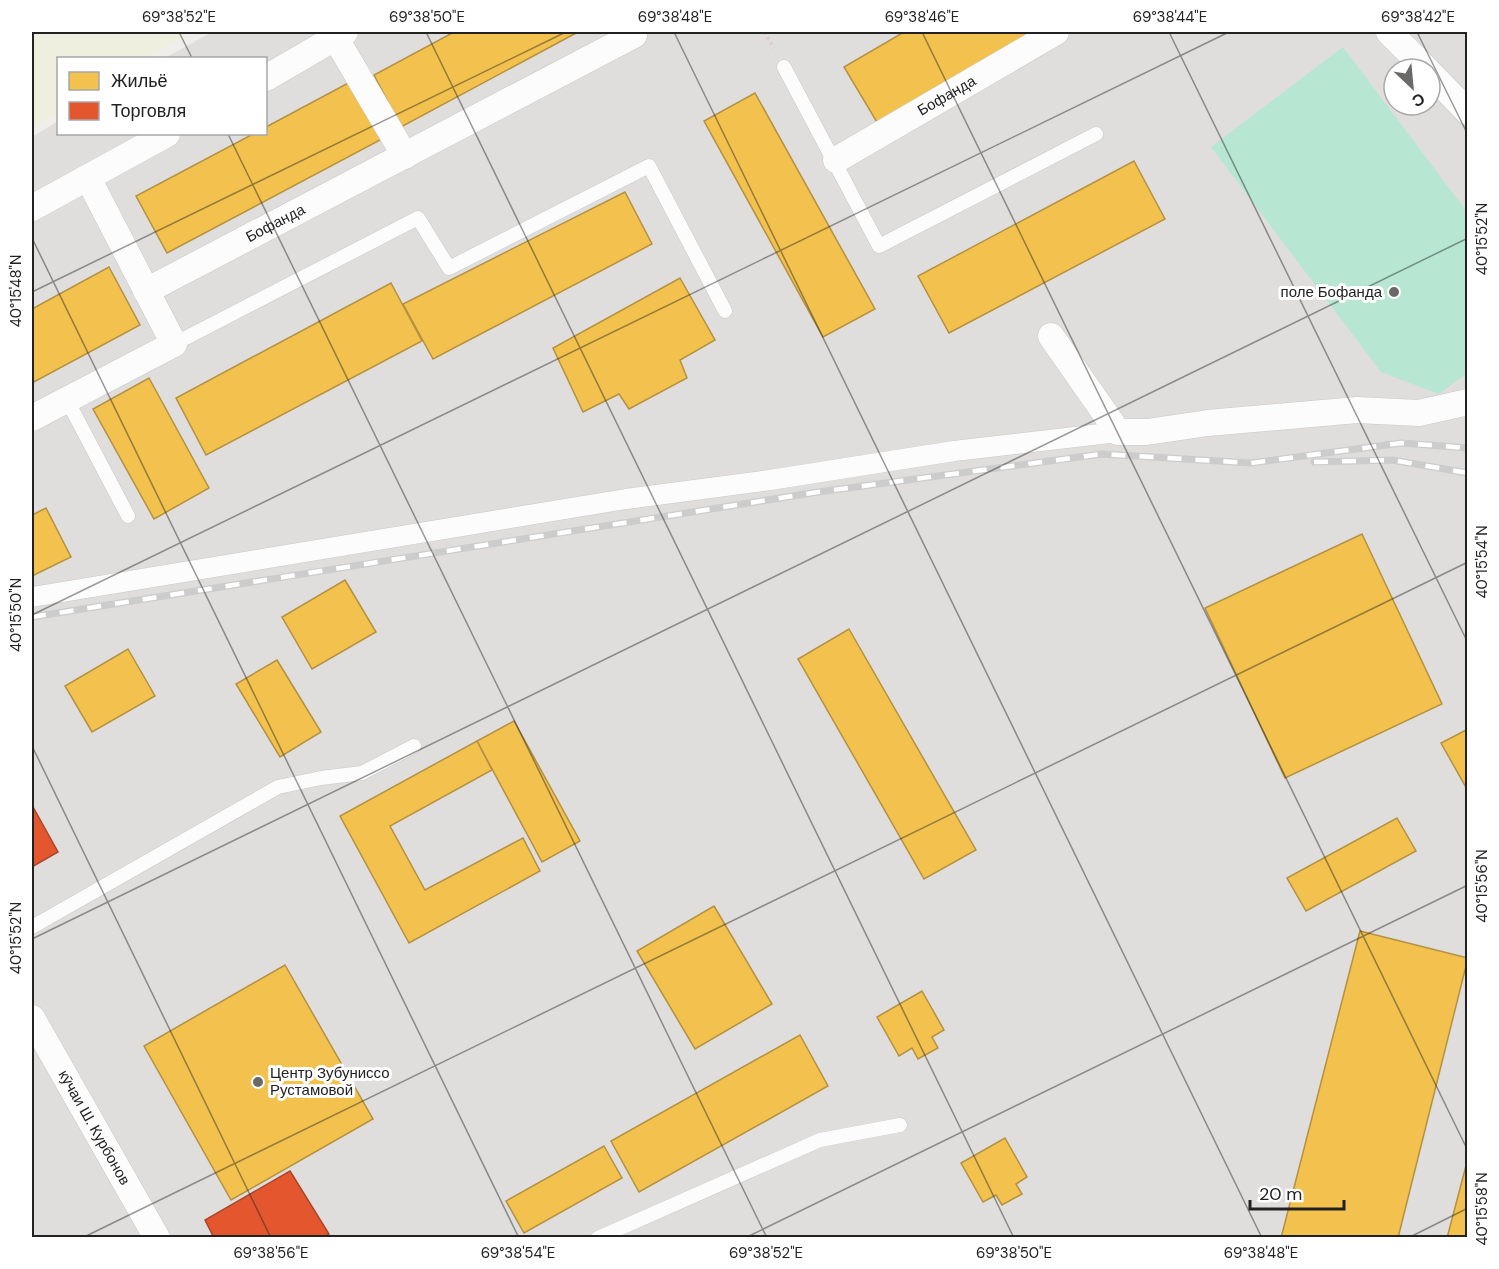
<svg xmlns="http://www.w3.org/2000/svg" width="1499" height="1269" viewBox="0 0 1499 1269" font-family="'DM Sans',sans-serif">
<style>
.residential{fill:#dfdedc;fill-rule:evenodd}
.farmland{fill:#efefdf}
.pitch{fill:#b7e6d2}
.homes{fill:#f2c14e;stroke:#b49141;stroke-width:1.5}
.shops{fill:#e4572e;stroke:#aa472a;stroke-width:1.5}
.lines{fill:none;stroke-linecap:round;stroke-linejoin:round}
.service-casing{stroke:#c9c8c7;stroke-width:15}
.pedestrian-casing{stroke:#c9c8c7;stroke-width:21}
.minor-casing{stroke:#c9c8c7;stroke-width:27}
.path{stroke:#dccecd;stroke-width:4;stroke-dasharray:3 3;stroke-linecap:butt}
.service{stroke:#fdfcfc;stroke-width:14}
.pedestrian{stroke:#fdfcfc;stroke-width:20}
.minor{stroke:#fdfcfc;stroke-width:26}
.rail-casing{stroke:#ccc;stroke-width:7}
.rail{stroke:#fff;stroke-width:4.5;stroke-dasharray:14;stroke-linecap:butt}
.ticks{fill:none;stroke:#222;stroke-width:1.5;stroke-opacity:0.45}
.poi-dot{fill:#6a6968;stroke:#fff;stroke-width:2}
.labels{text-anchor:middle;stroke-width:6;stroke-linejoin:round;paint-order:stroke}
.street-label{font-size:15px;fill:#222;stroke:#fff}
.poi-label{font-size:15px;fill:#222;stroke:#fff;text-anchor:end}
.neatline{fill:none;stroke:#222;stroke-width:2}
.ticks-label{font-size:15px;text-anchor:middle;fill:#222}
</style>
<rect width="100%" height="100%" fill="#f0eeeb"/>
<path class="residential" d="M212,32h1255v1205h-1435v-1100l26,-16v13h208v-76h-101zM1394,69h36v36h-36z"/>
<path class="farmland" d="M32,32h158l-43,26h-89v55l-26,17z"/>
<path class="pitch" d="M1343,47l124,165v161l-28,21 -58,-22 -170,-225z"/>
<g class="homes">
<path d="M454,32h124l-177,95 -27,-52z"/>
<path d="M904,32h132l-158,92 -34,-57z"/>
<path d="M352,81l30,58 -215,114 -31,-57 117,-62h13v-7z"/>
<path d="M755,93l120,216 -52,28 -119,-216z"/>
<path d="M1134,161l31,58 -216,114 -31,-57z"/>
<path d="M625,192l27,52 -219,115 -30,-55z"/>
<path d="M109,267l31,58 -108,58v-74z"/>
<path d="M680,278l35,62 -35,20 7,18 -58,31 -10,-15 -36,18 -30,-64z"/>
<path d="M391,283l31,58 -216,114 -30,-57z"/>
<path d="M149,378l60,110 -55,31 -61,-110z"/>
<path d="M46,508l25,49 -39,19v-61z"/>
<path d="M1362,534l80,170 -157,74 -80,-170z"/>
<path d="M345,580l31,52 -64,37 -30,-52z"/>
<path d="M849,629l127,221 -52,29 -126,-220z"/>
<path d="M128,649l27,47 -63,36 -27,-46z"/>
<path d="M277,660l44,72 -41,25 -44,-73z"/>
<path d="M514,721l66,120 -38,21 -65,-121z"/>
<path d="M1468,729v62l-27,-48z"/>
<path d="M477,741l15,29 -102,56 35,64 98,-52 17,33 -131,72 -69,-127z"/>
<path d="M1397,818l19,33 -110,60 -19,-33z"/>
<path d="M714,906l58,98 -77,45 -58,-98z"/>
<path d="M1360,931l108,27 -70,280h-117z"/>
<path d="M285,965l88,154 -142,81 -87,-154z"/>
<path d="M922,991l22,39 -12,7 6,11 -20,11 -6,-11 -13,8 -22,-39z"/>
<path d="M800,1035l28,51 -189,106 -28,-51z"/>
<path d="M1005,1138l22,39 -11,7 6,10 -20,11 -6,-10 -13,7 -22,-39z"/>
<path d="M604,1146l18,32 -98,55 -18,-32z"/>
<path d="M1468,1158v80h-21z"/>
</g>
<g class="shops">
<path d="M32,805l26,47 -26,15z"/>
<path d="M290,1171l39,63 -7,4h-108l-9,-18z"/>
</g>
<g class="lines">
<defs>
<g id="service">
<path d="M784,67l95,179 217,-112"/>
<path d="M174,344l244,-126 31,50 200,-102 76,145"/>
<path d="M67,400l61,116"/>
<path d="M32,927l246,-140 43,-9 41,-5 52,-27"/>
<path d="M598,1238l222,-98 80,-15"/>
</g>
<path id="pedestrian" d="M32,597l594,-98 144,-19 184,-29 164,-19"/>
<g id="minor">
<path d="M1389,32l37,37"/>
<path d="M335,37l70,119"/>
<path d="M1430,73l38,39"/>
<path d="M266,78l79,-46"/>
<path id="s1" d="M836,160l220,-128"/>
<path d="M32,208l135,-74"/>
<path id="s2" d="M146,291l488,-256"/>
<path d="M1051,336l67,96h29l61,-9 149,-13 62,3 49,-11"/>
<path d="M32,418l142,-74 -86,-166"/>
<path id="s3" d="M32,1018l125,220"/>
</g>
</defs>
<use href="#service" class="service-casing"/>
<use href="#pedestrian" class="pedestrian-casing"/>
<use href="#minor" class="minor-casing"/>
<path class="path" d="M764,32l10,16"/>
<use href="#service" class="service"/>
<use href="#pedestrian" class="pedestrian"/>
<use href="#minor" class="minor"/>
<defs>
<g id="rail">
<path d="M1314,462l78,-2 76,13"/>
<path d="M32,617l786,-125 284,-38 149,9 150,-20 67,5"/>
</g>
</defs>
<use href="#rail" class="rail-casing"/>
<use href="#rail" class="rail"/>
</g>
<path class="ticks" d="M179,32l13,26M426,32l588,1206M674,32l588,1206M922,32l546,1119M1169,32l299,611M1417,32l51,103M228,134l539,1104M32,238l487,1000M32,292l534,-260M32,615l1197,-583M32,746l239,492M32,939l1436,-701M82,1238l1386,-676M745,1238l723,-353M1408,1238l60,-30"/>
<g class="poi-dot">
<circle cx="1394" cy="292" r="6"/>
<circle cx="258" cy="1082" r="6"/>
</g>
<g class="labels">
<g class="street-label">
<text dy="5" stroke="none"><textPath href="#s1" startOffset="128">Бофанда</textPath></text>
<text dy="5" stroke="none"><textPath href="#s2" startOffset="146">Бофанда</textPath></text>
<text dy="5" stroke="none"><textPath href="#s3" startOffset="126">кӯчаи Ш. Курбонов</textPath></text>
</g>
<g class="poi-label">
<text x="1382" y="297">поле Бофанда</text>
<text x="270" y="1078" text-anchor="start">Центр Зубуниссо<tspan x="270" dy="17">Рустамовой</tspan></text>
</g>
</g>
<rect width="1499" height="1269" fill="none" stroke="#ffffff" stroke-width="66"/>
<rect x="57" y="57" width="210" height="78" fill="#ffffff" stroke="#a7a7a7" stroke-width="1.5"/>
<rect x="69" y="72" width="30" height="18" fill="#f2c14e" stroke="#a7a7a7" stroke-width="1.5"/>
<text x="111" y="87" font-size="18" fill="#222222">Жильё</text>
<rect x="69" y="102" width="30" height="18" fill="#e4572e" stroke="#a7a7a7" stroke-width="1.5"/>
<text x="111" y="117" font-size="18" fill="#222222">Торговля</text>
<g transform="translate(1412 87) rotate(154)"><circle r="28" fill="#ffffff" stroke="#a7a7a7" stroke-width="1.5"/>
<path d="M0-4.5L10 22L0 15L-10 22Z" fill="#6a6968"/>
<text y="-9" font-size="16" font-weight="bold" text-anchor="middle" fill="#222222">С</text>
</g>
<path d="M1250 1200v9h94v-9" fill="none" stroke="#222222" stroke-width="3"/>
<text x="1259" y="1200" font-size="18" fill="#222222" stroke="#ffffff" stroke-width="4.5" paint-order="stroke">20 m</text>
<rect x="33" y="33" width="1433" height="1203" class="neatline"/>
<g class="ticks-label">
<text x="179" y="22">69°38'52"E</text>
<text x="427" y="22">69°38'50"E</text>
<text x="675" y="22">69°38'48"E</text>
<text x="922" y="22">69°38'46"E</text>
<text x="1170" y="22">69°38'44"E</text>
<text x="1418" y="22">69°38'42"E</text>
<text transform="translate(1482 239) rotate(-90)" y="5">40°15'52"N</text>
<text transform="translate(16 291) rotate(-90)" y="5">40°15'48"N</text>
<text transform="translate(1482 562) rotate(-90)" y="5">40°15'54"N</text>
<text transform="translate(16 615) rotate(-90)" y="5">40°15'50"N</text>
<text transform="translate(1482 886) rotate(-90)" y="5">40°15'56"N</text>
<text transform="translate(16 938) rotate(-90)" y="5">40°15'52"N</text>
<text transform="translate(1482 1209) rotate(-90)" y="5">40°15'58"N</text>
<text x="271" y="1258">69°38'56"E</text>
<text x="518" y="1258">69°38'54"E</text>
<text x="766" y="1258">69°38'52"E</text>
<text x="1014" y="1258">69°38'50"E</text>
<text x="1261" y="1258">69°38'48"E</text>
</g>
</svg>
